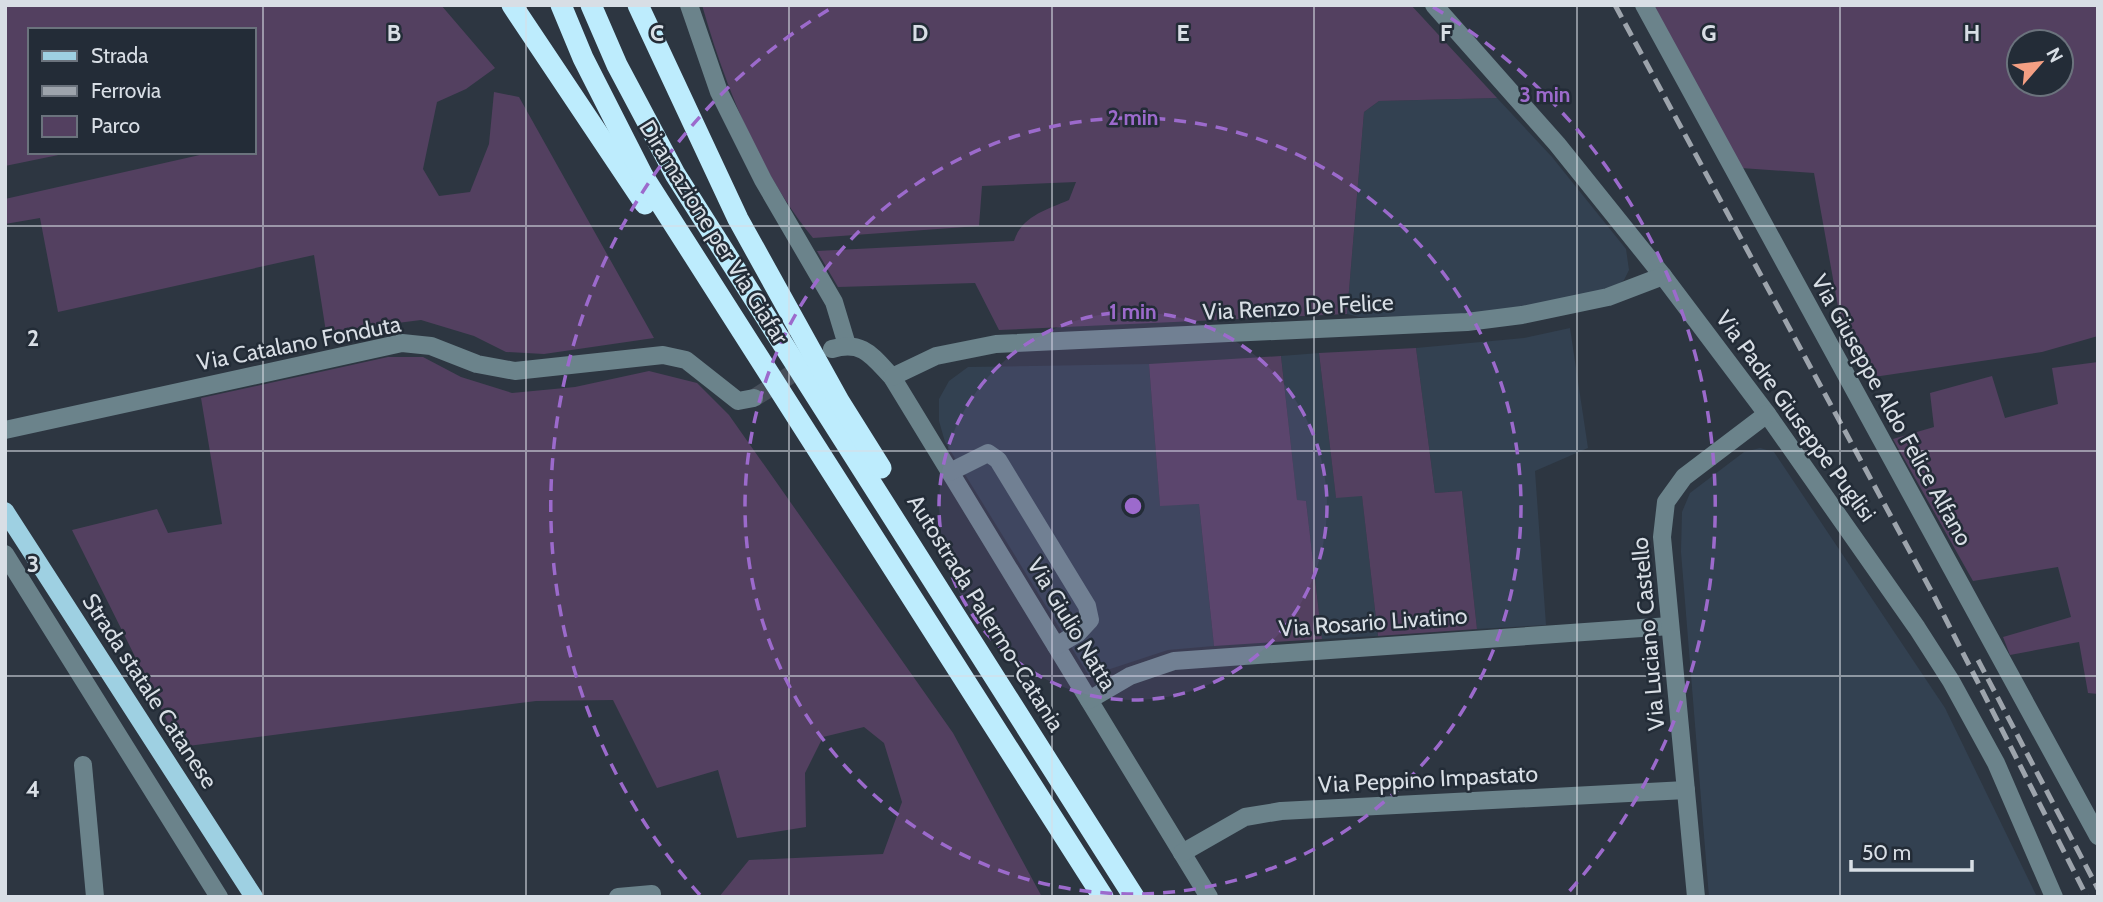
<svg xmlns="http://www.w3.org/2000/svg" width="2103" height="902" viewBox="0 0 2103 902" font-family="Cabin,sans-serif">
<style>
.built{fill:#334151}
.green{fill:#534060;fill-rule:evenodd}
.lines{fill:none;stroke-linecap:round;stroke-linejoin:round}
.minor-tunnel{stroke:#474f5a;stroke-width:18;stroke-dasharray:18 9;stroke-linecap:butt}
.minor{stroke:#6b838b;stroke-width:18}
.major{stroke:#9ed0e2;stroke-width:18}
.highway{stroke:#bdecfd;stroke-width:21}
.rail{stroke:#9da4ac;stroke-width:5;stroke-dasharray:14 7;stroke-linecap:butt}
.grid{fill:none;stroke:#d8dee5;stroke-width:2;stroke-opacity:0.55}
.ring{fill:none;stroke:#9c6acc;stroke-width:3.5;stroke-dasharray:12 9}
.labels{text-anchor:middle;stroke-width:5;stroke-linejoin:round;paint-order:stroke}
.street-label{font-size:23px;fill:#d8dee5;stroke:#232c37}
.grid-label{font-size:23px;text-anchor:middle;font-weight:bold;fill:#d8dee5;stroke:#232c37;stroke-width:5;stroke-linejoin:round;paint-order:stroke}
.centre{fill:#9c6acc;stroke:#232c37;stroke-width:3.5}
.ring-label{font-size:21px;text-anchor:middle;font-weight:bold;fill:#9c6acc;stroke:#232c37;stroke-width:5;stroke-linejoin:round;paint-order:stroke}
</style>
<rect width="100%" height="100%" fill="#2d3641"/>
<g class="built">
<path d="M1497,98l55,59 74,92 3,21 -5,10 -8,7 -88,20 -57,8 -112,2 -12,-3 17,-202 15,-11z"/>
<path d="M1570,328l18,120 -53,23 11,154 -69,4 -15,-138 -27,2 -19,-145 108,-10z"/>
<path d="M1319,353l17,144 26,-2 16,141 -56,3 -16,-138h-9l-16,-145z"/>
<path d="M1149,364l11,141 39,-1 15,142 -46,4 -79,26 -144,-234 -6,-21v-22l10,-18 19,-14z"/>
<path d="M1760,448l14,4 171,256 92,189h-328l-28,-345 1,-40 8,-19 54,-41z"/>
</g>
<g class="green">
<path d="M5,5h436l54,63 -29,21 -29,13 -14,67 16,27 31,-4 19,-48 5,-52 25,5 135,241 -110,16 -38,-2 -32,-16 -53,-16 -95,12 -12,-77 -256,57 -18,-94 -35,6v-25l208,-47h41v-122h-224v122h43l-68,14z"/>
<path d="M702,5h709l86,93 -118,3 -15,11 -17,202 -348,16 -24,-47 -137,4 -21,-36 197,-10c8,-25 32,-31 55,-41l7,-18 -94,4 -3,40 -166,12c-54,-66 -88,-152 -111,-233z"/>
<path d="M1653,5h445v331l-56,16 -175,26 -23,-38 -30,-167 -73,-5zM2019,42h42v42h-42z"/>
<path d="M1416,348l19,145 27,-2 15,138 -99,7 -16,-140 -26,2 -17,-145z"/>
<path d="M1281,356l16,144 9,1 16,138 -108,7 -15,-142 -39,2 -11,-142z"/>
<path d="M388,357h35l38,20 51,16 63,-6 74,-16 48,12 32,32 224,318 89,164h-323l30,-37 134,-6 19,-52 -18,-59 -20,-16 -41,10 -18,36 1,54 -69,11 -19,-68 -61,18 -44,-88 -77,1 -356,46 -108,-217 85,-21 11,24 54,-9 -21,-126z"/>
<path d="M2098,362v332l-10,-1 -9,-51 -69,13 -7,-18 68,-20 -13,-50 -85,14 -80,-142 41,-12 -4,-34 62,-17 13,42 53,-14 -6,-36z"/>
</g>
<g class="lines">
<path class="minor-tunnel" d="M754,398l57,-36"/>
<g class="minor">
<path d="M689,5l30,87 44,88 71,122 13,43"/>
<path d="M1434,5l123,139 106,132 104,138 150,214 34,53 45,82 58,134"/>
<path d="M1644,5l454,831"/>
<path d="M832,349c31,-9 40,7 60,28l317,520"/>
<path d="M892,377l44,-21 60,-12 471,-22 55,-7 86,-18 55,-21"/>
<path d="M5,430l397,-87 29,3 46,18 38,7 148,-16 23,5 52,41 16,-3"/>
<path d="M950,472l38,-19 10,7 89,146 3,14 -12,13 -22,13"/>
<path d="M5,554l214,343"/>
<path d="M1089,700l41,-24 44,-15 496,-35"/>
<path d="M83,765l12,132"/>
<path d="M1182,853l63,-36 36,-6 405,-21"/>
<path d="M618,897l34,-3"/>
<path d="M1696,897l-34,-360 4,-35 18,-25 83,-63"/>
</g>
<path class="major" d="M5,511l249,386"/>
<g class="highway">
<path d="M512,5l133,199"/>
<path d="M561,5l22,53 60,118 460,721"/>
<path d="M591,5l26,60 58,109 459,723"/>
<path d="M638,5l100,214 101,182 42,67"/>
</g>
<g class="rail">
<path d="M1615,5l320,593 152,299"/>
<path d="M1978,660l120,229"/>
</g>
</g>
<path class="grid" d="M263,5v892M526,5v892M789,5v892M1052,5v892M1314,5v892M1577,5v892M1840,5v892M5,226h2093M5,451h2093M5,676h2093"/>
<circle cx="1133" cy="506" r="194" fill="#9c6acc" fill-opacity=".12"/>
<g class="ring">
<circle cx="1133" cy="506" r="194"/>
<circle cx="1133" cy="506" r="388"/>
<path d="M700 895A582 582 0 0 1 833 7M1433 7A582 582 0 0 1 1566 895"/>
</g>
<g class="labels">
<g class="street-label">
<text transform="translate(714 232) rotate(58)" y="8">Diramazione per Via Giafar</text>
<text transform="translate(1298 307) rotate(-3)" y="8">Via Renzo De Felice</text>
<text transform="translate(299 343) rotate(-11)" y="8">Via Catalano Fonduta</text>
<text transform="translate(1892 410) rotate(61)" y="8">Via Giuseppe Aldo Felice Alfano</text>
<text transform="translate(1796 416) rotate(54)" y="8">Via Padre Giuseppe Puglisi</text>
<text transform="translate(986 613) rotate(58)" y="8">Autostrada Palermo-Catania</text>
<text transform="translate(1373 622) rotate(-4)" y="8">Via Rosario Livatino</text>
<text transform="translate(1072 624) rotate(59)" y="8">Via Giulio Natta</text>
<text transform="translate(1648 634) rotate(-95)" y="8">Via Luciano Castello</text>
<text transform="translate(150 691) rotate(57)" y="8">Strada statale Catanese</text>
<text transform="translate(1428 779) rotate(-3)" y="8">Via Peppino Impastato</text>
</g>
</g>
<g class="grid-label">
<text x="394" y="41">B</text>
<text x="657" y="41">C</text>
<text x="920" y="41">D</text>
<text x="1183" y="41">E</text>
<text x="1446" y="41">F</text>
<text x="1709" y="41">G</text>
<text x="1972" y="41">H</text>
<text x="33" y="346">2</text>
<text x="33" y="572">3</text>
<text x="33" y="797">4</text>
</g>
<circle cx="1133" cy="506" r="10" class="centre"/>
<g class="ring-label">
<text x="1545" y="102">3 min</text>
<text x="1133" y="125">2 min</text>
<text x="1133" y="319">1 min</text>
</g>
<rect width="2103" height="902" fill="none" stroke="#d8dee5" stroke-width="14"/>
<rect x="28" y="28" width="228" height="126" fill="#232c37" stroke="#6b737d" stroke-width="2"/>
<rect x="42" y="51" width="35" height="10" fill="#9ed0e2" stroke="#6b737d" stroke-width="2"/>
<text x="91" y="63" font-size="21" fill="#d8dee5">Strada</text>
<rect x="42" y="86" width="35" height="10" fill="#9da4ac" stroke="#6b737d" stroke-width="2"/>
<text x="91" y="98" font-size="21" fill="#d8dee5">Ferrovia</text>
<rect x="42" y="116" width="35" height="21" fill="#534060" stroke="#6b737d" stroke-width="2"/>
<text x="91" y="133" font-size="21" fill="#d8dee5">Parco</text>
<g transform="translate(2040 63) rotate(62)"><circle r="33" fill="#232c37" stroke="#6b737d" stroke-width="2"/>
<path d="M0-5L12 26L0 18L-12 26Z" fill="#f39f83"/>
<text y="-10" font-size="19" font-weight="bold" text-anchor="middle" fill="#d8dee5">N</text>
</g>
<path d="M1851 860v10h121v-10" fill="none" stroke="#d8dee5" stroke-width="3.5"/>
<text x="1862" y="860" font-size="21" fill="#d8dee5" stroke="#232c37" stroke-width="5" paint-order="stroke">50 m</text>
</svg>
